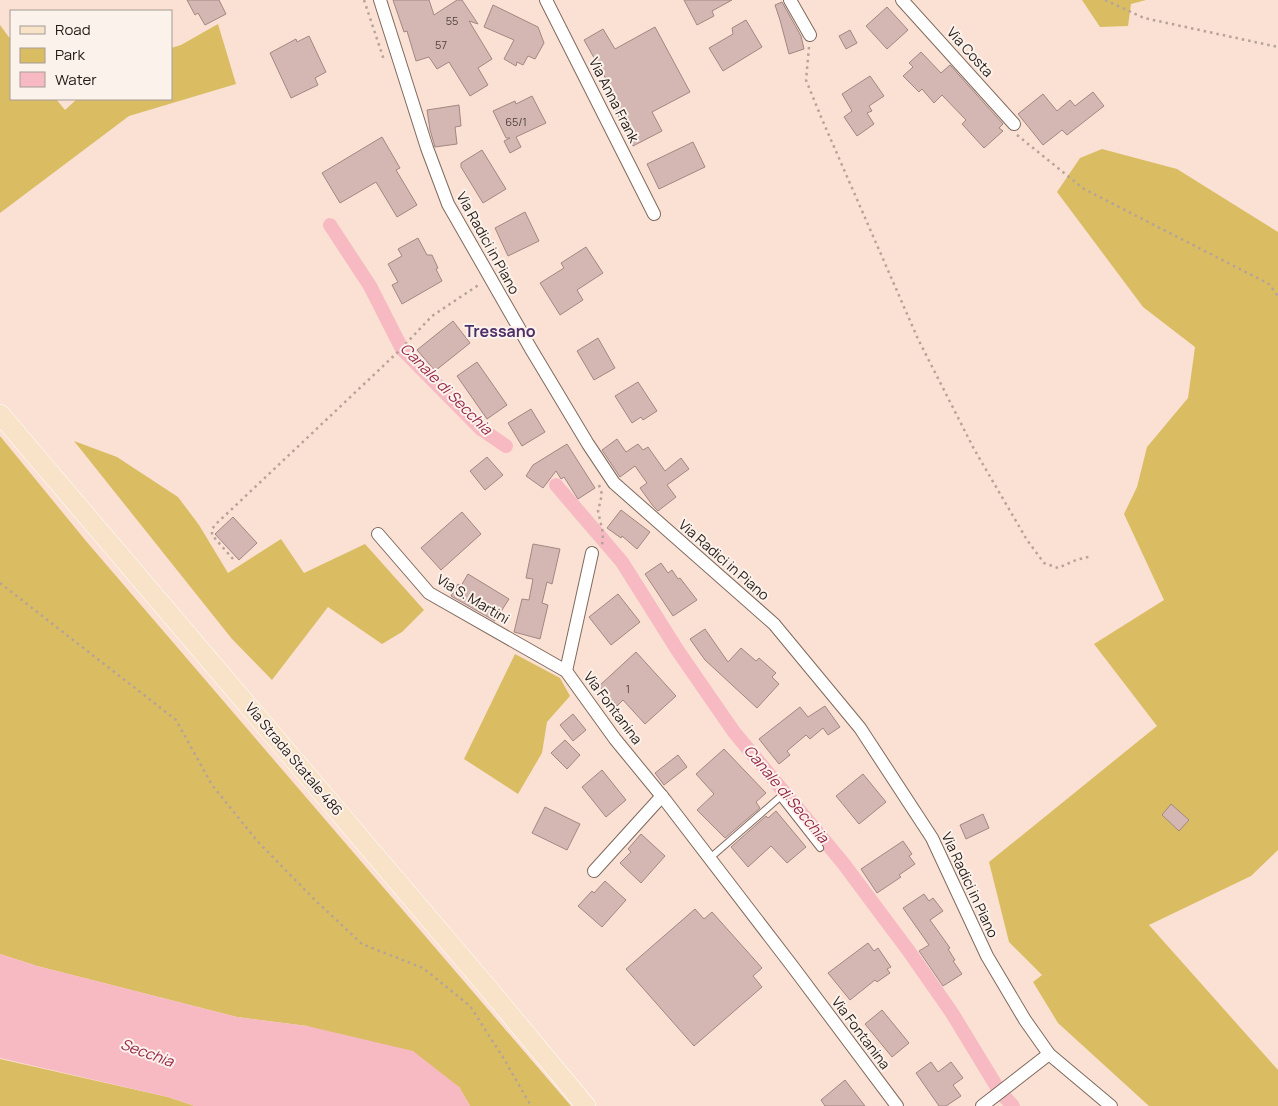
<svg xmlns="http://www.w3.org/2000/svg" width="1278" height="1106" viewBox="0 0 1278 1106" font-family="Manrope,sans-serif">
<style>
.green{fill:#dabd63}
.water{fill:#f7bac3}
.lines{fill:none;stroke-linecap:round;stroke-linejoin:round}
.canal{stroke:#f7bac3;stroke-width:14}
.building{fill:#d4b7b3;stroke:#a28783}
.service-casing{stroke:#806a5e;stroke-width:8}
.minor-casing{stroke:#806a5e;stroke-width:14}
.primary-casing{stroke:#fff;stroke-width:20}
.path{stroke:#b7a398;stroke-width:2.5;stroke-dasharray:2.5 4;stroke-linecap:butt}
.service{stroke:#fff;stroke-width:6}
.minor{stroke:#fff;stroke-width:12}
.primary{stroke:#f8e2c8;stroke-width:19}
.labels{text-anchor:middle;stroke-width:4;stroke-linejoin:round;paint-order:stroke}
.number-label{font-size:11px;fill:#4f413c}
.street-label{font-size:14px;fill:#231a15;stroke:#fcf2ec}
.water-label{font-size:15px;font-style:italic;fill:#972647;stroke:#fcf2ec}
.quarter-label{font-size:16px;font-weight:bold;fill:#4d306a;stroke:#fcf2ec}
</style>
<rect width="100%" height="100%" fill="#fae1d3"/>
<g class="green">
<path d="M1082,0h64l-15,4 -3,22 -28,1z"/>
<path d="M218,24l18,60 -107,32 -129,97v-188l11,15v59h45l9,11 12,-11h94v-51l10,-3z"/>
<path d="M1102,149l75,20 101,63v618l-27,26 -102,49 129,145v36h-129l-91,-83 -25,-41 9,-7 -33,-33 -20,-80 168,-136 -63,-82 70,-44 -40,-86 13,-27 10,-40 41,-49 7,-51 -52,-40 -86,-115 23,-34z"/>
<path d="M0,436l86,105 485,565h-101l-11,-19 -152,-61 -70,-9 -200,-51 -37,-12z"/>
<path d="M74,441l43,16 61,40 21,28 29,48 53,-34 23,34 61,-29 59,66 -22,22 -20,12 -54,-37 -56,73 -40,-41z"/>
<path d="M515,654l45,24 10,18 -23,26 -5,31 -24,41 -54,-35z"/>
<path d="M0,1059l168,38 27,9h-195z"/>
</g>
<path class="water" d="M0,954l37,12 200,51 70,9 106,25 46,36 11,19h-275l-27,-9 -168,-39z"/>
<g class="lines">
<g class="canal">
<path d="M330,225l40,61 32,63 79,80 25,17"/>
<path d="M556,485l66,77 56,89 56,81 109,131 65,87 44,63 48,79 13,14"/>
</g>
</g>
<g class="building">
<path d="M187,0h32l7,14 -21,11 -7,-12 -3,2z"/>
<path d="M393,0h36l5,15 23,-15h5l16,24 -9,-3 23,38 -14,9 10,17 -18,11 -21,-34 -12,7 -8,-12 -13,4 -9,-30 -3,1z"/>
<path d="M684,0h48l-20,11 2,5 -17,9z"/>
<path d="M782,2l19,34 3,13 -15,5 -9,-34 -5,-15z"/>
<path d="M493,5l45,22 6,16 -9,16 -7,-3 -5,9 -6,-3 -1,4 -12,-7 10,-19 -30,-13z"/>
<path d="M887,7l21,23 -21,19 -21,-23z"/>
<path d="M746,20l16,27 -39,24 -14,-23 24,-14 -1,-6z"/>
<path d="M655,27l35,65 -38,20 10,19 -29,15 -23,-48 5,-3 -31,-55 19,-11 12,20z"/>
<path d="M850,30l7,13 -11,6 -7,-13z"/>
<path d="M309,36l17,36 -11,6 3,7 -27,13 -21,-45 26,-14 1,3z"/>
<path d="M921,52l20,21 9,-8 53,59 -4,4 4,3 -19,17 -22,-24 4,-4 -24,-25 -8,8 -12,-14 -3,3 -16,-16 10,-9 -4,-4z"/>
<path d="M870,76l14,20 -15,10 3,5 -5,2 7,11 -17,12 -13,-19 8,-6 -10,-17z"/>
<path d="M1093,92l11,14 -37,29 -5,-5 -19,15 -25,-31 25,-20 14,17 13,-11 5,6z"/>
<path d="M532,96l14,27 -30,14 5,10 -11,6 -6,-12 6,-3h-4l-13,-27 22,-10 1,3z"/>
<path d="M459,105l2,21 -6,1 2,17 -22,3 -5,-17 -3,-20z"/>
<path d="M382,137l18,31 -4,2 21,35 -20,12 -21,-35 -36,21 -18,-30z"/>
<path d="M693,142l12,25 -46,22 -12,-25z"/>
<path d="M482,150l24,39 -23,14 -22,-36v-4z"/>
<path d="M525,212l14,29 -31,15 -13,-28z"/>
<path d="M418,238l9,17h5l6,13 -2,1 6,12 -40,23 -10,-19 6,-3 -10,-18 14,-8 -4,-7z"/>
<path d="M586,247l17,26 -26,17 6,10 -23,15 -20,-32 24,-15 -3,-5z"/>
<path d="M453,321l17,22 -35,28 -18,-21z"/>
<path d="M598,338l17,30 -21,12 -17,-29z"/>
<path d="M477,362l30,43 -20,14 -30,-43z"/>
<path d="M638,382l19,29 -14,9 -2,-3 -9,6 -17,-27z"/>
<path d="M531,409l14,23 -23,14 -14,-23z"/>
<path d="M617,439l9,13 12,-8 5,6 5,-3 17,24 16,-13 8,11 -22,16 9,12 -18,14 -5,-5 -13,-18 7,-5 -12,-17 -15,11 -18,-27z"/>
<path d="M567,444l28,44 -17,11 -14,-22 -3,2 -5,-8 -13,17 -17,-12 7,-11z"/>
<path d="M487,457l16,18 -18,15 -15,-19z"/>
<path d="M621,510l29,22 -13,17 -15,-13 -1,2 -14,-10z"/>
<path d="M462,512l19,22 -40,36 -20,-22z"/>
<path d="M233,517l24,26 -18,17 -24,-26z"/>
<path d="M533,544l27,5 -8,35 -5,-2 -5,21 6,2 -8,34 -26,-7 8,-33 7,1 4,-21 -7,-1z"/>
<path d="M661,563l7,10 4,-3 6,9 2,-1 17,22 -24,16 -28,-42z"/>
<path d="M468,574l41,25 -14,22 -44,-25 7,-12 3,2z"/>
<path d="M618,594l22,28 -29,23 -22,-28z"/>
<path d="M705,629l23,33 13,-14 15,13 3,-3 17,15 -4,4 7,7 -22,24 -52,-48 -15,-21z"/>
<path d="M636,652l40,44 -31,28 -22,-24 -6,6 -18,-20z"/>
<path d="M825,706l15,21 -12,8 -5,-7 -13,11 -4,-4 -19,16 3,4 -11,9 -20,-25 41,-32 8,10z"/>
<path d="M573,714l13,16 -13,11 -13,-16z"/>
<path d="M565,740l15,15 -13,14 -16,-16z"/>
<path d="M724,749l42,44 -10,9 4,6 -35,30 -28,-28 17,-16 -18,-20z"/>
<path d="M678,755l9,12 -23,18 -9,-12z"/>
<path d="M602,770l24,30 -20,17 -24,-30z"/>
<path d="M863,774l23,28 -27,22 -23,-28z"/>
<path d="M1171,804l18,16 -10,11 -17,-16z"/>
<path d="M545,807l35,17 -13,26 -35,-17z"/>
<path d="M776,811l30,36 -19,16 -16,-17 -23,21 -17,-20 35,-31 2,2z"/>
<path d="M983,814l6,14 -23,11 -6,-14z"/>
<path d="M641,834l24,22 -24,27 -21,-20 11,-11 -3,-3z"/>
<path d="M903,841l9,13 -3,2 6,8 -16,11 2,2 -24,16 -16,-24z"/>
<path d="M605,881l21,19 -24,27 -24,-21 14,-15 2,2z"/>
<path d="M924,894l5,7 4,-3 10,13 -13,9 20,28 -2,1 7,11 -2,1 9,13 -19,12 -24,-35 10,-6 -26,-37z"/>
<path d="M695,909l9,10 8,-7 50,56 -9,8 9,11 -68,59 -68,-77z"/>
<path d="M868,943l6,8 4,-3 13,19 -4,2 3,4 -13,9 -2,-2 -25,20 -22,-27z"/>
<path d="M882,1010l27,33 -17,14 -27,-33z"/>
<path d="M931,1062l7,10 13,-10 12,16 -10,7 8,11 -15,10h-7l-23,-33z"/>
<path d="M845,1080l20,26h-40l-4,-6z"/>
</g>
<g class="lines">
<defs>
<path id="service" d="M710,858l70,-61 40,51"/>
<g id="minor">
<path d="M380,0l47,148 21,56 83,145 57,95 26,39 160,141 86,104 72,110 55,118 38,64 24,34 62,52"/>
<path d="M546,0l108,214"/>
<path d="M790,0l20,35"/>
<path d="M902,0l112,124"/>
<path d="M378,534l51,59 137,78 49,68 50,61 128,167 104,139"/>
<path d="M566,671l26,-118"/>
<path d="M594,871l68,-75"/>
<path d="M982,1106l67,-52"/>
</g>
<path id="primary" d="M0,414l488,574 98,118"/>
</defs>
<use href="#service" class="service-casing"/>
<use href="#minor" class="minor-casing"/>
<use href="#primary" class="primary-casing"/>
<g class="path">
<path d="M364,0l20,60"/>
<path d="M1105,0l39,18 134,29"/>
<path d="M809,47l-3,33 15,37 97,222 56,110 53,91 17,23 14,5 18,-8 16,-4"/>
<path d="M1017,135l67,54 185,95 9,12"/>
<path d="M599,485l3,9 -4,17 5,22 -1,13"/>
<path d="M233,559l-21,-24v-6l4,-5 183,-173 33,-35 48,-32"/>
<path d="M0,583l176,137 36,65 46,57 57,58 47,44 61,24 47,38 34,53 27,47"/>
</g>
<use href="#service" class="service"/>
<use href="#minor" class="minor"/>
<use href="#primary" class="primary"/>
</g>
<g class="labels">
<g class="number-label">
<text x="452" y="25">55</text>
<text x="441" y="49">57</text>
<text x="516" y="126">65/1</text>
<text x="628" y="693">1</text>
</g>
<g class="street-label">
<text transform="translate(970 52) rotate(48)" y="5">Via Costa</text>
<text transform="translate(614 100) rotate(63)" y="5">Via Anna Frank</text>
<text transform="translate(488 243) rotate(61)" y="5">Via Radici in Piano</text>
<text transform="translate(724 560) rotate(41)" y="5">Via Radici in Piano</text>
<text transform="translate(473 599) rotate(31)" y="5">Via S. Martini</text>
<text transform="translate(613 708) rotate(53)" y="5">Via Fontanina</text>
<text transform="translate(294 759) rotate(50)" y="5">Via Strada Statale 486</text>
<text transform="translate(970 885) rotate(65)" y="5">Via Radici in Piano</text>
<text transform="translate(861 1033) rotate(53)" y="5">Via Fontanina</text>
</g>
<g class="water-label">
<text transform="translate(446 389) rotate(45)" y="5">Canale di Secchia</text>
<text transform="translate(786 794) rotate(50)" y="5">Canale di Secchia</text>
<text transform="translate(147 1053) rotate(20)" y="5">Secchia</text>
</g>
<g class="quarter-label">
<text x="500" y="337">Tressano</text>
</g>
</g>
<rect x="10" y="10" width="162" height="90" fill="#fcf2ec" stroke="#a59c96"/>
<rect x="20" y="26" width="25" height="8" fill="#f8e2c8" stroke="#a59c96"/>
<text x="55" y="35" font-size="15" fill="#231a15">Road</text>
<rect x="20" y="48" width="25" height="15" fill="#dabd63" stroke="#a59c96"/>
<text x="55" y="60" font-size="15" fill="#231a15">Park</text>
<rect x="20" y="72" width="25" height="15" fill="#f7bac3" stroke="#a59c96"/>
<text x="55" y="85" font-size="15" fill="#231a15">Water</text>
</svg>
